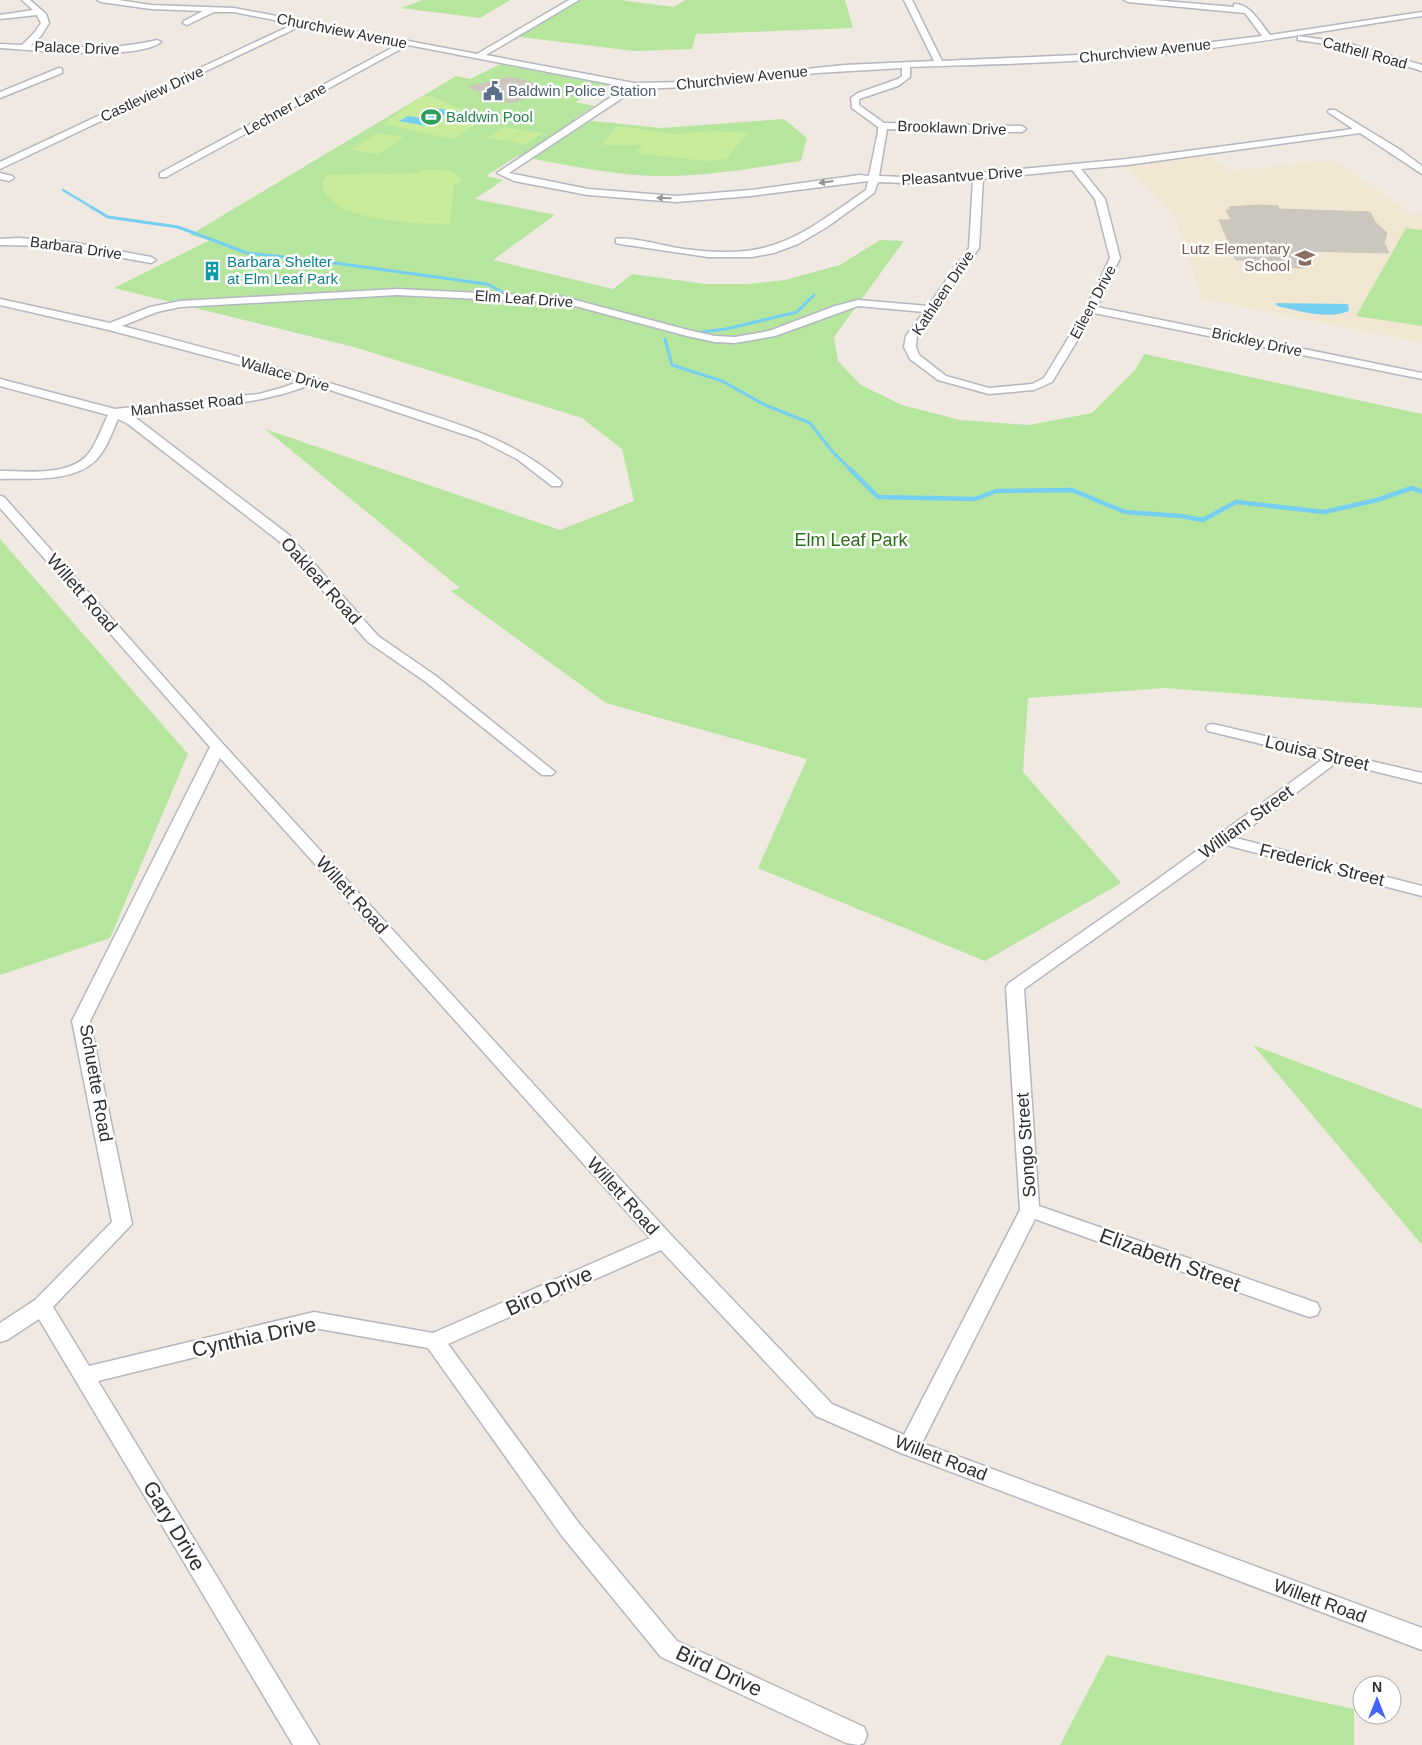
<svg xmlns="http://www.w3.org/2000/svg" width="1422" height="1745" viewBox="0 0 1422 1745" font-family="Helvetica,sans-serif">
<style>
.education{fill:#f0e6d1}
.green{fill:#b6e59e}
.pitch{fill:#c9ec9a}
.water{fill:#75cff0}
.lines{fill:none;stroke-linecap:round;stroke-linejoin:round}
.stream-far2{stroke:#75cff0;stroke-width:2.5}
.stream-far1{stroke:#75cff0;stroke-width:3}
.stream{stroke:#75cff0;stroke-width:4.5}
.building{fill:#cbc7bf;stroke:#cbc5ba}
.minor-casing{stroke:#b4b7c1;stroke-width:3}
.minor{fill:#fff;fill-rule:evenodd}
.oneway{fill:#969696}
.labels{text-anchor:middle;stroke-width:5;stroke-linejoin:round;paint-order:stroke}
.far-street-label{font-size:15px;fill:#2e2e2e;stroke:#fff}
.far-service-label{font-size:15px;fill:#4e5e75;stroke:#fff;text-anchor:start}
.far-leisure-label{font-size:15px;fill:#27864d;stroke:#fff;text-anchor:start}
.far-education-label{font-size:15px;fill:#785e54;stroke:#fff;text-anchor:end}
.far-culture-label{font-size:15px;fill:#0d838f;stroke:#fff;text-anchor:start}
.park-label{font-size:18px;fill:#2c6e1b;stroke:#fff}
.street-label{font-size:18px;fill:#2e2e2e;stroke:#fff}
.near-street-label{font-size:21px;fill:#2e2e2e;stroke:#fff}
</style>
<rect width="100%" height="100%" fill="#efe9e1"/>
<path class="education" d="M1205,155l26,16 103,-11 78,54h10v129l-220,-44 -28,-83 -49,-51z"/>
<g class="green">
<path d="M422,0h88l-30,18 -79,-10z"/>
<path d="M575,0h44l55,7 11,-7h160l8,28 -157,6 -4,15 -58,2 -122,-15z"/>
<path d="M501,64l107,21 -33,17 19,4 -19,13 86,9 123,-9 23,19 -6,23c-49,7 -98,16 -148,15 -46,-2 -91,-12 -136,-20l-31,20 17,4 -28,19 80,16 -62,45 120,29 19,-15 74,10h41l38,-4 55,-15 40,-25 24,1 -70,96 4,24 23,24 41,20 58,15 69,5 63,-12 43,-43 9,-16 278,60v294l-257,-20 -137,10 -5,74 98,111 -136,78 -227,-93 49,-109 -201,-56 -155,-112 9,-3 -195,-159 295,101 74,-29 -12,-52 -40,-31 -228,-71 -240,-59 96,-48 -20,-5 266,-159 14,3z"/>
<path d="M1406,228l16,2v96l-66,-10z"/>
<path d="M0,539l188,215 -78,184 -110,37z"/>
<path d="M1253,1045l169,64v136z"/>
<path d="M1107,1655l247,54v36h-294z"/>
</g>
<g class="pitch">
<path d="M431,96l48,21 6,2 -32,20 -69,-15 37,-27z"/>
<path d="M617,126l60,8 35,-3 36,2 -22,26 -19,2 -71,-8 7,-8h-41z"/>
<path d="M504,127l18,3 -16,11 -19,-3z"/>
<path d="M524,130l19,3 -17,11 -18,-3z"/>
<path d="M377,133l27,4 -26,17 -28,-4z"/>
<path d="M423,170c11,0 37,-3 38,13h-7l-4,41 -39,-1 -37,-5 -33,-9 -16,-15 -3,-10 4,-9 95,-2z"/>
</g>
<g class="water">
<path d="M433,108l29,4 -9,5 -11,-2 -16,11 -27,-5 9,-5 14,2 -3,-2z"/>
<path d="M1276,303l72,1 1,7c-23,9 -48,0 -72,-5z"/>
</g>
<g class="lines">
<path class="stream-far2" d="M63,190l30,18"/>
<g class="stream-far1">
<path d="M91,207l17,10 70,10 69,26 66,7 174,24 15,8"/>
<path d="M702,332l24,-3 71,-17 17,-17"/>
<path d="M665,339l7,26 50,16 43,24 45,18 22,28 19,19"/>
</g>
<path class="stream" d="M850,469l28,28 97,2 21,-8 76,-1 53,22 55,4 23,4 33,-18 88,10 53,-12 35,-12 10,4"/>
</g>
<g class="building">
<path d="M508,77l5,2 5,-1 21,8 -6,2 14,5 -38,10 -40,-16z"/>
<path d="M1258,205l20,1 1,3 91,3 5,10 12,11 -3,10 5,10 -90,-2 8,17 -41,-1 -3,-7h-27l-17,-40h12l-5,-10h4l-1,-3z"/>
</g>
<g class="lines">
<defs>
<g id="minor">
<path d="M22,0h8l16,14 3,9 -8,13 -10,9c46,2 80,6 126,-5l4,2c-25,19 -127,8 -161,6v-4l22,1 13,-13 6,-9 -4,-8 -37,4v-4l33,-5z"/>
<path d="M97,0h21l33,5 83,3 243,46 92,-54h10l-93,55 148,28 52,-1 158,-17 90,-4 -30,-61h8l30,61 180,-8 140,-17 -17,-23 -117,-11 -4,-2h29l81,7v-3c16,-1 27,20 36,31l152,-23v4c-88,13 -174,29 -262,38 -83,9 -167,10 -250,13v10l-12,9 -39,13v6l25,18 138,3 4,3 -4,3 -135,-3 -8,47 49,2 199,-19 226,-30 -25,-17 1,-2h6l64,39 23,17v8l-62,-41 -233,32 -46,4 24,30 15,59 -23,49 325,66v6l-328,-66 -42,69 -18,8 -45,4 -51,-14 -28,-21 -6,-12 2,-11 18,-24 -66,-6 -83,30 -40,7 -20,-1 -28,-6 -123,-33 -167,-8 -217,12 -23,5 -35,14c91,24 181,47 271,77 64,21 114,33 167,77l2,3 -2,3h-8l-35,-27 -39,-20 -166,-55c-57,23 -122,24 -183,31l7,3 153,117 89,101 58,40 119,96 -3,3h-10l-116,-93 -58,-40 -89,-101 -151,-117 -10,-5c-6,13 -11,30 -22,41 -23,23 -66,18 -96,19v-8c27,0 70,6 89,-18 8,-11 13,-26 19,-38l-108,-29v-7l115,30 144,-15 22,-6 20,-7 -192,-51 -109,-25v-6l110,24 40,-16 30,-6 217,-12 167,8 124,33 27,6 20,1 34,-6 66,-25 23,-6 70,6 41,-58 4,-68 -45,4 -50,-2 -4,11 -47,34 -29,17 -24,9 -22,4h-44l-88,-13 -4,-1v-4c14,-3 52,8 68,10 89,12 114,-12 182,-59l2,-9 -117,15 -75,6 -88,-7 -74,-14 -17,-8 129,-86 -218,-42 -242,132h-6v-4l239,-129 -96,-19 -303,144v-7l294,-138 -60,-12h-20l-27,13 -4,-2 1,-2 19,-10 -52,-2 -50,-7zM902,68v8l-4,3 -40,14 -7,5 1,10 26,19v5l-9,44 -9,-1 -109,15 -75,6 -88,-7 -79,-16 127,-84 50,-2 131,-14zM1072,170l23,29 15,59 -24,51 -42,69 -12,6 -43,4 -43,-12 -27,-21 -3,-8 1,-11 62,-88 4,-69z"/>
<path d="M1298,36l49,7 75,22v6l-76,-24 -48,-7z"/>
<path d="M59,68l3,1v4l-62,25v-6z"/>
<path d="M0,173l12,3 2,2 -5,3 -9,-2z"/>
<path d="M19,238l57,5 75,14 5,3 -5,3 -94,-17 -57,-1v-6z"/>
<path d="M0,496l4,1 219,247 448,491 161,169 72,31 116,-225 -14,-223 3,-4 142,-99 172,-125 -115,-28 -2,-3 2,-3 5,-1 209,49v10l-85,-21 -101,76 186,48v10l-196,-51 -202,144 15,217 278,97 3,6 -3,6 -7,2 -7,-2 -268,-96 -113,224 500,185v22l-521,-197 -85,-37 -155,-166 -213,94 130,178 99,119 187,86 3,8 -3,8 -5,2 -13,-2 -185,-86 -99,-121 -134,-188 -114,-20 -216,53 221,364h-26l-254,-426 -32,21 -7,2v-19l35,-23 77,-78 -40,-201 138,-274 -210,-239zM220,758l430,480 -217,95 -119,-21 -225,54 -36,-59 79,-83 -42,-203z"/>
</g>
</defs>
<use href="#minor" class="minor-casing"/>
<use href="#minor" class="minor"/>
</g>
<defs><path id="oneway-solid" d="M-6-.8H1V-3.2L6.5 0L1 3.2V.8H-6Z" transform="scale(1.25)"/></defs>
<g class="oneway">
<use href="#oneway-solid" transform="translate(826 182) rotate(172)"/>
<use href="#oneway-solid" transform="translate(664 198) rotate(-178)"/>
</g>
<defs>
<symbol id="civic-bare" viewBox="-9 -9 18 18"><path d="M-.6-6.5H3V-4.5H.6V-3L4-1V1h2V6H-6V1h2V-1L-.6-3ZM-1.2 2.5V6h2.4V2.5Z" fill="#5c6f8a" stroke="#fff" stroke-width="2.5" paint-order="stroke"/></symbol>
<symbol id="stadium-bare" viewBox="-9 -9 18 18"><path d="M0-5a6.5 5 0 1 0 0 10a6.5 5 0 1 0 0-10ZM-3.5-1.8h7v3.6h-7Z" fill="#2e9e5b" stroke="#fff" stroke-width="2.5" paint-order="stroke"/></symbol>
<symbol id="school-bare" viewBox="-9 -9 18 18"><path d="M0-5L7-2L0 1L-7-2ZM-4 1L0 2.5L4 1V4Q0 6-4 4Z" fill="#8d6e63" stroke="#fff" stroke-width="2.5" paint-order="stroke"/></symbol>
<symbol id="building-bare" viewBox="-9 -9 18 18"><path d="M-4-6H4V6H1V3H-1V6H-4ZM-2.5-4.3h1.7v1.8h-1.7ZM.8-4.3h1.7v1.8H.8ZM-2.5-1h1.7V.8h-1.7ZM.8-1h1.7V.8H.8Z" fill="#0f9aa8" stroke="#fff" stroke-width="2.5" paint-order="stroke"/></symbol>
</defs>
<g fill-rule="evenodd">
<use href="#civic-bare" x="479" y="77" width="28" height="28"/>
<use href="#stadium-bare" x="417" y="103" width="28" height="28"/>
<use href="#school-bare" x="1291" y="244" width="28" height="28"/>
<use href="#building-bare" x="198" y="257" width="28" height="28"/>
</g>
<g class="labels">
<g class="far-street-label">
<text transform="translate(342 31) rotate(11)" y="5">Churchview Avenue</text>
<text transform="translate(77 48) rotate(2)" y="5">Palace Drive</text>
<text transform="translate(1145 51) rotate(-6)" y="5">Churchview Avenue</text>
<text transform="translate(1365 53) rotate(15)" y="5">Cathell Road</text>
<text transform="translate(742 78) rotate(-6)" y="5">Churchview Avenue</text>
<text transform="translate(152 94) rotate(-25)" y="5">Castleview Drive</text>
<text transform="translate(285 109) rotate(-29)" y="5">Lechner Lane</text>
<text transform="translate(952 128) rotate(2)" y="5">Brooklawn Drive</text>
<text transform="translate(962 176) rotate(-4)" y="5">Pleasantvue Drive</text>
<text transform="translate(76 248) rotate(8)" y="5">Barbara Drive</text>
<text transform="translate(943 293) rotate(-56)" y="5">Kathleen Drive</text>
<text transform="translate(524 299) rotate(4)" y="5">Elm Leaf Drive</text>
<text transform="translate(1093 302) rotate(-62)" y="5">Eileen Drive</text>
<text transform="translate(1257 342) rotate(12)" y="5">Brickley Drive</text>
<text transform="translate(285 374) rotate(16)" y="5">Wallace Drive</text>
<text transform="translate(187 405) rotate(-6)" y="5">Manhasset Road</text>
</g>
<g class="far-service-label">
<text x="508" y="96">Baldwin Police Station</text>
</g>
<g class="far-leisure-label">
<text x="446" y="122">Baldwin Pool</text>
</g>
<g class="far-education-label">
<text x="1290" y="254">Lutz Elementary<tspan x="1290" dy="17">School</tspan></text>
</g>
<g class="far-culture-label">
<text x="227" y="267">Barbara Shelter<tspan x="227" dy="17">at Elm Leaf Park</tspan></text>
</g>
<g class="park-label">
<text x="851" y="546">Elm Leaf Park</text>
</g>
<g class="street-label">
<text transform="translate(321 581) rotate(48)" y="6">Oakleaf Road</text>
<text transform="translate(82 593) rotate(49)" y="6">Willett Road</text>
<text transform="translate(1317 753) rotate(13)" y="6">Louisa Street</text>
<text transform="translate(1246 822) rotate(-36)" y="6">William Street</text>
<text transform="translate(1322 865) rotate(14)" y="6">Frederick Street</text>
<text transform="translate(352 895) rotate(48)" y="6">Willett Road</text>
<text transform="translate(96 1083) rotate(80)" y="6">Schuette Road</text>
<text transform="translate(1026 1145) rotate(-94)" y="6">Songo Street</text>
<text transform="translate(623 1196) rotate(48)" y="6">Willett Road</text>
<text transform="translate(941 1458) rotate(21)" y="6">Willett Road</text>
<text transform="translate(1320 1601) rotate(20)" y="6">Willett Road</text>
</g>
<g class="near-street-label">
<text transform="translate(1170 1260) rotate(20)" y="7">Elizabeth Street</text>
<text transform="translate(549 1291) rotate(-24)" y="7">Biro Drive</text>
<text transform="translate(254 1337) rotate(-12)" y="7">Cynthia Drive</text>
<text transform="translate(174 1526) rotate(59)" y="7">Gary Drive</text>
<text transform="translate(719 1671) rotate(25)" y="7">Bird Drive</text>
</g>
</g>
<g transform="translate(1377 1700)"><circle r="24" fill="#ffffff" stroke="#ababab"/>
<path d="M0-4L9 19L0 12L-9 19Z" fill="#4264fb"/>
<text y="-8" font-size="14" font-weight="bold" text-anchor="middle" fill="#2e2e2e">N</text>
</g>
</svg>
